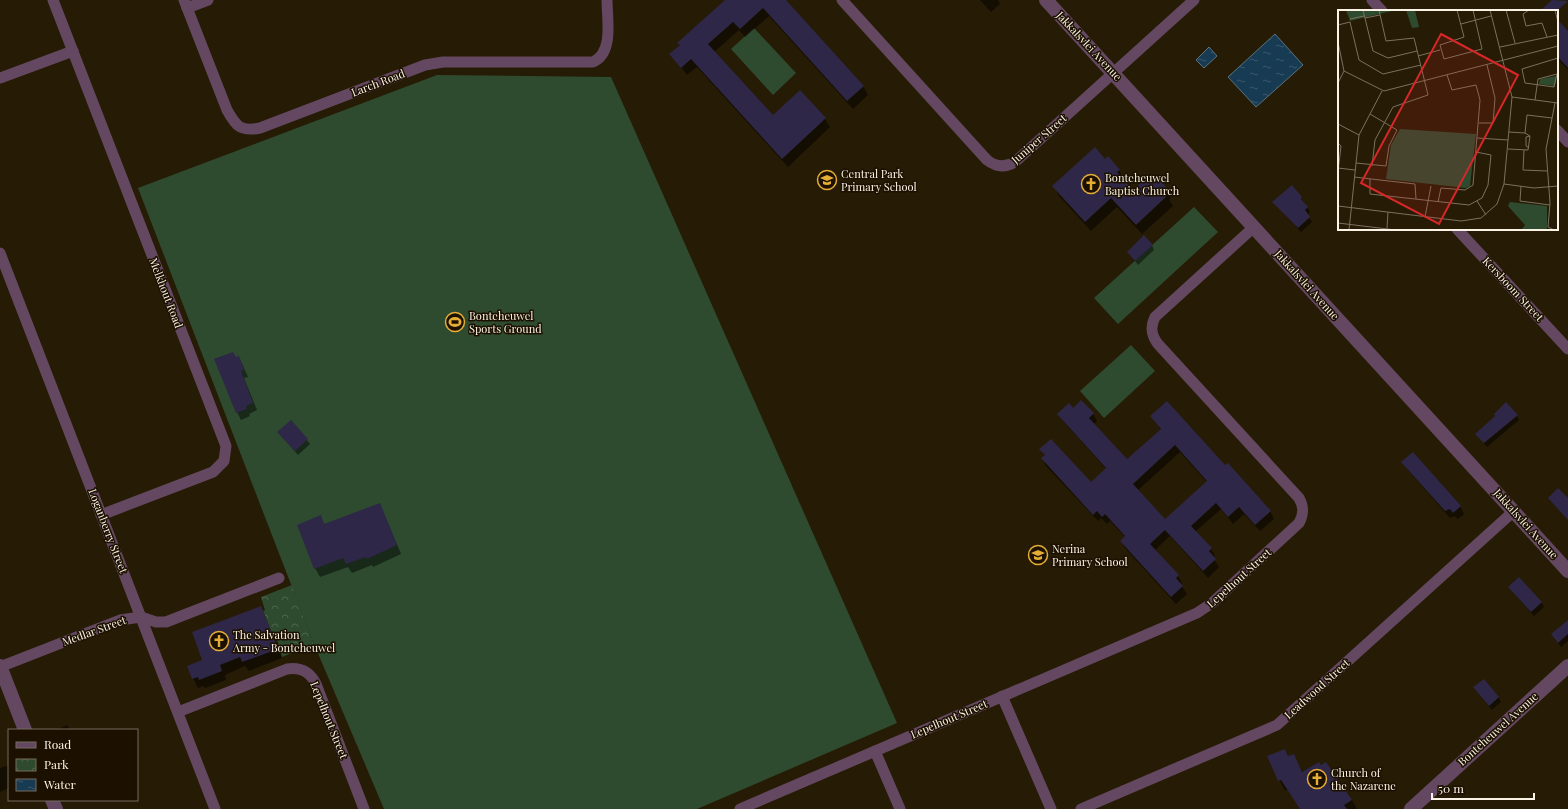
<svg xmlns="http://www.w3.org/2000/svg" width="1568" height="809" viewBox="0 0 1568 809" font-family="'Playfair Display',serif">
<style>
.park{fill:url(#park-crowns)}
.pitch{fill:#2e4b2f}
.water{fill:url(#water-ripples);stroke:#5b727f}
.shadow{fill:#0007;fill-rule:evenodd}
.building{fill:#2e2748;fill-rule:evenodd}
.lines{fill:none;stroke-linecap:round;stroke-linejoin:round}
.minor{stroke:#644861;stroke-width:11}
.tertiary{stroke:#644861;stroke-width:14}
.labels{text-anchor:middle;stroke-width:3;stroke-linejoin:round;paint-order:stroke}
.street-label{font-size:11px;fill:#fbf3e5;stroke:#1c1100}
.poi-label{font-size:11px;fill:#fbf3e5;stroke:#1c1100;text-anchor:start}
.inset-road{fill:none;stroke:#7b715e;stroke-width:1}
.view{fill:#d62828;fill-opacity:0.15;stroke:#d62828;stroke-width:2}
.inset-edge{fill:none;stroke:#fbf3e5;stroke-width:2}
</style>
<defs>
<pattern id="park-crowns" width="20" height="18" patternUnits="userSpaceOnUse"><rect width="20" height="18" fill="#2e4b2f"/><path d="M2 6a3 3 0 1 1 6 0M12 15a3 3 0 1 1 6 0" fill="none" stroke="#4d654d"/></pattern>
<pattern id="water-ripples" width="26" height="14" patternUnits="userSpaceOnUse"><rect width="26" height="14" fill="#173b53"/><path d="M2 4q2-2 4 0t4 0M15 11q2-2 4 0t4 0" fill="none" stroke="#3a586c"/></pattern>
</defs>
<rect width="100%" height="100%" fill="#261b04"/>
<path class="park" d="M292,585l22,59 -32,13 -5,-18h-3l-11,-28 2,-1 -4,-13z"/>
<g class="pitch">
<path d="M754,28l42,45 -23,22 -42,-46z"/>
<path d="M437,75l174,2 286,646 -200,86h-313l-70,-165 -176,-456z"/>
<path d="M1194,207l24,25 -100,92 -24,-26z"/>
<path d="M1131,345l24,26 -51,47 -24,-27z"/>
</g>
<g class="water">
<path d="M1275,34l28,31 -47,42 -28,-30z"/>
<path d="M1209,47l8,9 -13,12 -8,-8z"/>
</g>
<g class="shadow">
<path d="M727,0h58l78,86 5,9 -15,14 -84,-93 -24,21 -6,-7 -25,22 59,64 27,-25 25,28 5,8 -42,40 -91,-100 -10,8 -16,-21 9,-8 -2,-3z"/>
<path d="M980,0h18l2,4 -9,8z"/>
<path d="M1557,21l11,12v37l-11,-12z"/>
<path d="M1105,160l14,10 5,11 9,10 25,-11 13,18 -2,1 4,7 -31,28 -25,-27 -26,24 -32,-35 -5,-10z"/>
<path d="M1301,198l9,14 -3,3 5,7 -11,10 -27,-29z"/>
<path d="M1152,245l2,5 -16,15 -10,-13z"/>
<path d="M239,357l9,20 -4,1 13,32 -8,4 1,2 -9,4 -4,-8 -1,-54z"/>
<path d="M1073,409l20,5 4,7 -3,3 33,37 34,-31 -10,-14 74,51 45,44 4,8 -14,12 -16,-17 -11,10 -12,-15 -26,23 16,17 4,7 -2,2 6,9 -11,11 -38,-42 -15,14 23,26 4,7 -1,2 6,9 -11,10 -51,-56 -4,-7 4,-4 -15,-16 -3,3 -6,-6 -3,3 -52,-55 -4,-8 3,-2 -4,-7 50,34 15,-14 -43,-48 -4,-7zM1180,452l27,30 -42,39 -28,-30z"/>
<path d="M1517,416l2,4 -32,27 -10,-13z"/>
<path d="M291,421l19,23 -12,11 -19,-22z"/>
<path d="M1403,462l57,44 4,8 -6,5 -3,-3 -5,2 -43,-49z"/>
<path d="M380,504l21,50 -28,13 -1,-2 -20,8 -4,-6 -28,10 -5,-9 5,-51 5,8z"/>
<path d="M1512,591l29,11 3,5 -10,9z"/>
<path d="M261,607l21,51 -33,13 -4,-5 -20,9 1,5 -21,8 -2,-2 -5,2 -5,-10 11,-18z"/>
<path d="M1568,622v19l-7,6 -6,-8z"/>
<path d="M1474,688l24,9 3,5 -9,8z"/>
<path d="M67,725l3,5h-14z"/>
<path d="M1285,750l4,7 4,-2 10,18 49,27 5,9h-56l-14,-20 -2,2 -17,-34z"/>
<path d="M9,765v23l-9,4v-24z"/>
</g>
<g class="building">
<path d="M725,0h61l78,86 -17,15 -84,-93 -23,21 -7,-7 -25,22 65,71 27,-25 26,28 -44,41 -91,-100 -10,9 -12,-14 11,-9 -3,-2z"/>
<path d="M1552,0l16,1 -11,10h-17z"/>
<path d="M1557,19l11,12v37l-11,-12z"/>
<path d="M1095,147l10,12 3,-3 12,14 -3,2 16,18 16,-15 6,6 3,-3 8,9 -3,3 5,5 -32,30 -25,-27 -26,24 -33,-36z"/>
<path d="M1292,185l10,12 -1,2 7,8 -3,3 5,7 -12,11 -26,-26z"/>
<path d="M1144,235l9,10 -18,16 -8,-9z"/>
<path d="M233,352l3,5 3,-1 5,14 -3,1 12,32 -7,3 1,3 -11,4 -22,-54z"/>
<path d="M1081,400l13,13 -5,5 38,41 34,-30 -11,-13 17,-15 58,64 3,-2 43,48 -16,14 -16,-18 -11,10 -12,-14 -25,23 21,22 -3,3 7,8 -13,12 -38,-41 -15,14 29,31 -3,3 7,8 -12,11 -51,-56 5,-5 -20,-22 -3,3 -5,-6 -4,4 -52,-57 4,-3 -6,-6 12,-10 40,43 15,-14 -49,-54 12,-11 4,5zM1175,445l32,36 -42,38 -32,-35z"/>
<path d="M1506,402l12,13 -34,28 -9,-9 20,-18 -1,-2z"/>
<path d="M291,420l17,19 -13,12 -18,-19z"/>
<path d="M1413,452l48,54 -8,7 -3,-4 -5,2 -44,-49z"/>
<path d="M1558,488l10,10v22l-20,-22z"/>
<path d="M380,503l17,42 -30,14 -1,-2 -20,7 -3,-6 -29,11 -17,-44 24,-10 3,9z"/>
<path d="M1519,577l23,25 -11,10 -23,-25z"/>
<path d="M261,606l17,43 -36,13 -2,-5 -20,8 2,6 -23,9 -1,-3 -6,2 -5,-13 15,-6 -10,-28z"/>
<path d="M1568,620v14l-10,9 -7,-9z"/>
<path d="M1484,679l15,18 -10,9 -16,-19z"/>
<path d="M1285,749l3,7 6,-2 8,18 17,-10 2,3 5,-3 26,38 -8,5 3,4h-47l-19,-29 -3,1 -11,-25z"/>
</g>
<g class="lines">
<g class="minor">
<path d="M53,0l173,446 -2,15 -11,11 -112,43"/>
<path d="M184,0l43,110c9,16 13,22 33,18l165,-63 18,-3h150c21,-9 14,-43 14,-62"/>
<path d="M842,0l145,160c9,7 18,8 28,2l179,-162"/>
<path d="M1372,0l10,11"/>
<path d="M187,8l21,-8"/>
<path d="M0,78l73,-27"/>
<path d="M1557,130l11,12"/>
<path d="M1457,229l111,120"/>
<path d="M0,253l215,556"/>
<path d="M0,667l120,-47 21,-3 15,5h10l113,-44"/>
<path d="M1002,696l49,113"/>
<path d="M178,712l109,-43c14,-2 23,3 29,15l48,125"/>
<path d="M875,751l25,58"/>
<path d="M740,809l457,-196 15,-10 87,-80c5,-9 5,-16 0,-25l-141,-154c-7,-9 -8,-17 -3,-27l99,-90"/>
<path d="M1081,809l196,-84 237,-214"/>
</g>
<g class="tertiary">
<path d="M1046,0l522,571"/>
<path d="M0,666l25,64"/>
<path d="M52,800l4,9"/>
<path d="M1411,809l157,-143"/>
</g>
</g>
<defs>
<symbol id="school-ring" viewBox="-11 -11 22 22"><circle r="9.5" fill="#1c1100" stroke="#e5ad35" stroke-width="1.5"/><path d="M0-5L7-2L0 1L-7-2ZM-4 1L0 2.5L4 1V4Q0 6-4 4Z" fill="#e5ad35"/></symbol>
<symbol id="church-ring" viewBox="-11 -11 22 22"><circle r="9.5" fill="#1c1100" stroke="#e5ad35" stroke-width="1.5"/><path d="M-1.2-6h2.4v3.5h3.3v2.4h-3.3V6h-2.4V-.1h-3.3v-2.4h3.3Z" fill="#e5ad35"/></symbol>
<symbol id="stadium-ring" viewBox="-11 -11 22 22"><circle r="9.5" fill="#1c1100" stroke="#e5ad35" stroke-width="1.5"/><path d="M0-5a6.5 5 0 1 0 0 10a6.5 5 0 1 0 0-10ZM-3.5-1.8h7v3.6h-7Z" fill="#e5ad35"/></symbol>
</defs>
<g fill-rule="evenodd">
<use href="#school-ring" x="816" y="169" width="22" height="22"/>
<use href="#church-ring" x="1080" y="173" width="22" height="22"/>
<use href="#stadium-ring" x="444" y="311" width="22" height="22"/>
<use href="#school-ring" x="1027" y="544" width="22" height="22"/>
<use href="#church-ring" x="208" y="630" width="22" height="22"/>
<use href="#church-ring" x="1306" y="768" width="22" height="22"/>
</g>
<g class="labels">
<g class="street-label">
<text transform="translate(1089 46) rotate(47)" y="4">Jakkalsvlei Avenue</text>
<text transform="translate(378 83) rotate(-21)" y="4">Larch Road</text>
<text transform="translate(1039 139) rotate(-41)" y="4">Juniper Street</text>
<text transform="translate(1307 285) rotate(48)" y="4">Jakkalsvlei Avenue</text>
<text transform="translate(1513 289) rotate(47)" y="4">Kersboom Street</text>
<text transform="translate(166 293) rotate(69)" y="4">Melkhout Road</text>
<text transform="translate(1526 524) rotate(48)" y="4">Jakkalsvlei Avenue</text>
<text transform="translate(108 531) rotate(69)" y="4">Loganberry Street</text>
<text transform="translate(1239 578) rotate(-42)" y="4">Lepelhout Street</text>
<text transform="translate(94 631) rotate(-20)" y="4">Medlar Street</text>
<text transform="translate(1317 689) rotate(-42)" y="4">Leadwood Street</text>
<text transform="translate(949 719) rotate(-23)" y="4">Lepelhout Street</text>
<text transform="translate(329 720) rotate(68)" y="4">Lepelhout Street</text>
<text transform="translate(1498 729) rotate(-42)" y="4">Bonteheuwel Avenue</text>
</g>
<g class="poi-label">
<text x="841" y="178">Central Park<tspan x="841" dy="13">Primary School</tspan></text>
<text x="1105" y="182">Bonteheuwel<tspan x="1105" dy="13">Baptist Church</tspan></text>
<text x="469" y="320">Bonteheuwel<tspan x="469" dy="13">Sports Ground</tspan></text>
<text x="1052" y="553">Nerina<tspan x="1052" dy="13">Primary School</tspan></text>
<text x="233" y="639">The Salvation<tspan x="233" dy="13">Army - Bonteheuwel</tspan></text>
<text x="1331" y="777">Church of<tspan x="1331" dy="13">the Nazarene</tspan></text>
</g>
</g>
<g transform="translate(1338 10)">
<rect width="220" height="220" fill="#261b04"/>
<path d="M172,192l37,4v24l-25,-1 3,-4 -17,-19z" fill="#2e4b2f"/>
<path d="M8,0h50l-46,11zM68,0h9l4,17 -7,1zM218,66l-1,10 -16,-2 1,-5z" fill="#2e4b2f"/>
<path d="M62,119l76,5 -6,52 -4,2 -80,-9 5,-34z" fill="#2e4b2f"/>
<path class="inset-road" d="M25,0l10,41 15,7 29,-7M119,0l7,27 -24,8 4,14 38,-10 -9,-39M168,0l9,33M191,0l-6,4 3,12 16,-3 5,14M217,0l3,12M27,8l15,-3M12,9l14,-3M123,14l30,-8M0,15l12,-3 9,38 24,14 38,-9M0,32l6,29M162,37l58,-12M80,46l22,-6M6,61l40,20 174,-45M219,64l-3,13 -29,-4 -3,-14 36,-11M0,73l6,-12M174,87l46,6M197,90l3,-21 19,-5M141,113h14l2,-25 -8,-33M0,114l21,11M187,123l2,-18 25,3M139,128l31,2M0,133l3,3 -3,26M191,138l-3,-2v-9l4,-1M170,139l20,1 2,-14 -5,-3 -16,-1M186,140l-1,20 24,1M18,153l30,3 3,-20 8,-16 -27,-16M34,156l3,-26 18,-33 35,-12 -14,-57 -28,3 -7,-31M0,158l17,2M16,167l61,7 1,15M32,169v15l99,11 13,-7 6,-13 3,-30 -15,-3M166,174l30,4 24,-2M183,176l-1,15 30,4M139,191l9,14M100,192l3,-14 24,2 8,-5 7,-85 -4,-15 -24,5 -5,-15M0,196l123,15 20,-3 16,-14 7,-20 8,-87 -22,-87M87,207l6,-31M0,213l58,7M49,218l1,-16M11,220l10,-95 23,-44M216,220l-6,-3 2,-24 -4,-54 9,-46"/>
<path class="view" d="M103,24l77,41 -79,149 -78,-41z"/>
<rect width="220" height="220" class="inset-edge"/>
</g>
<rect x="8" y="729" width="130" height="72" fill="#1c1100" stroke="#756b5c"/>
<rect x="16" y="742" width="20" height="6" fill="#644861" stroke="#756b5c"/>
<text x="44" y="749" font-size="12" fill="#fbf3e5">Road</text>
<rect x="16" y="759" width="20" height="12" fill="url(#park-crowns)" stroke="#756b5c"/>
<text x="44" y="769" font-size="12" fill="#fbf3e5">Park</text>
<rect x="16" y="779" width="20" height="12" fill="url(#water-ripples)" stroke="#756b5c"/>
<text x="44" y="789" font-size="12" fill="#fbf3e5">Water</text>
<path d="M1432 793v6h102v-6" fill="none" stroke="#fbf3e5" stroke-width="2"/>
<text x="1438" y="793" font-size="12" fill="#fbf3e5" stroke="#1c1100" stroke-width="3" paint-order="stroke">50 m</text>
</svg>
